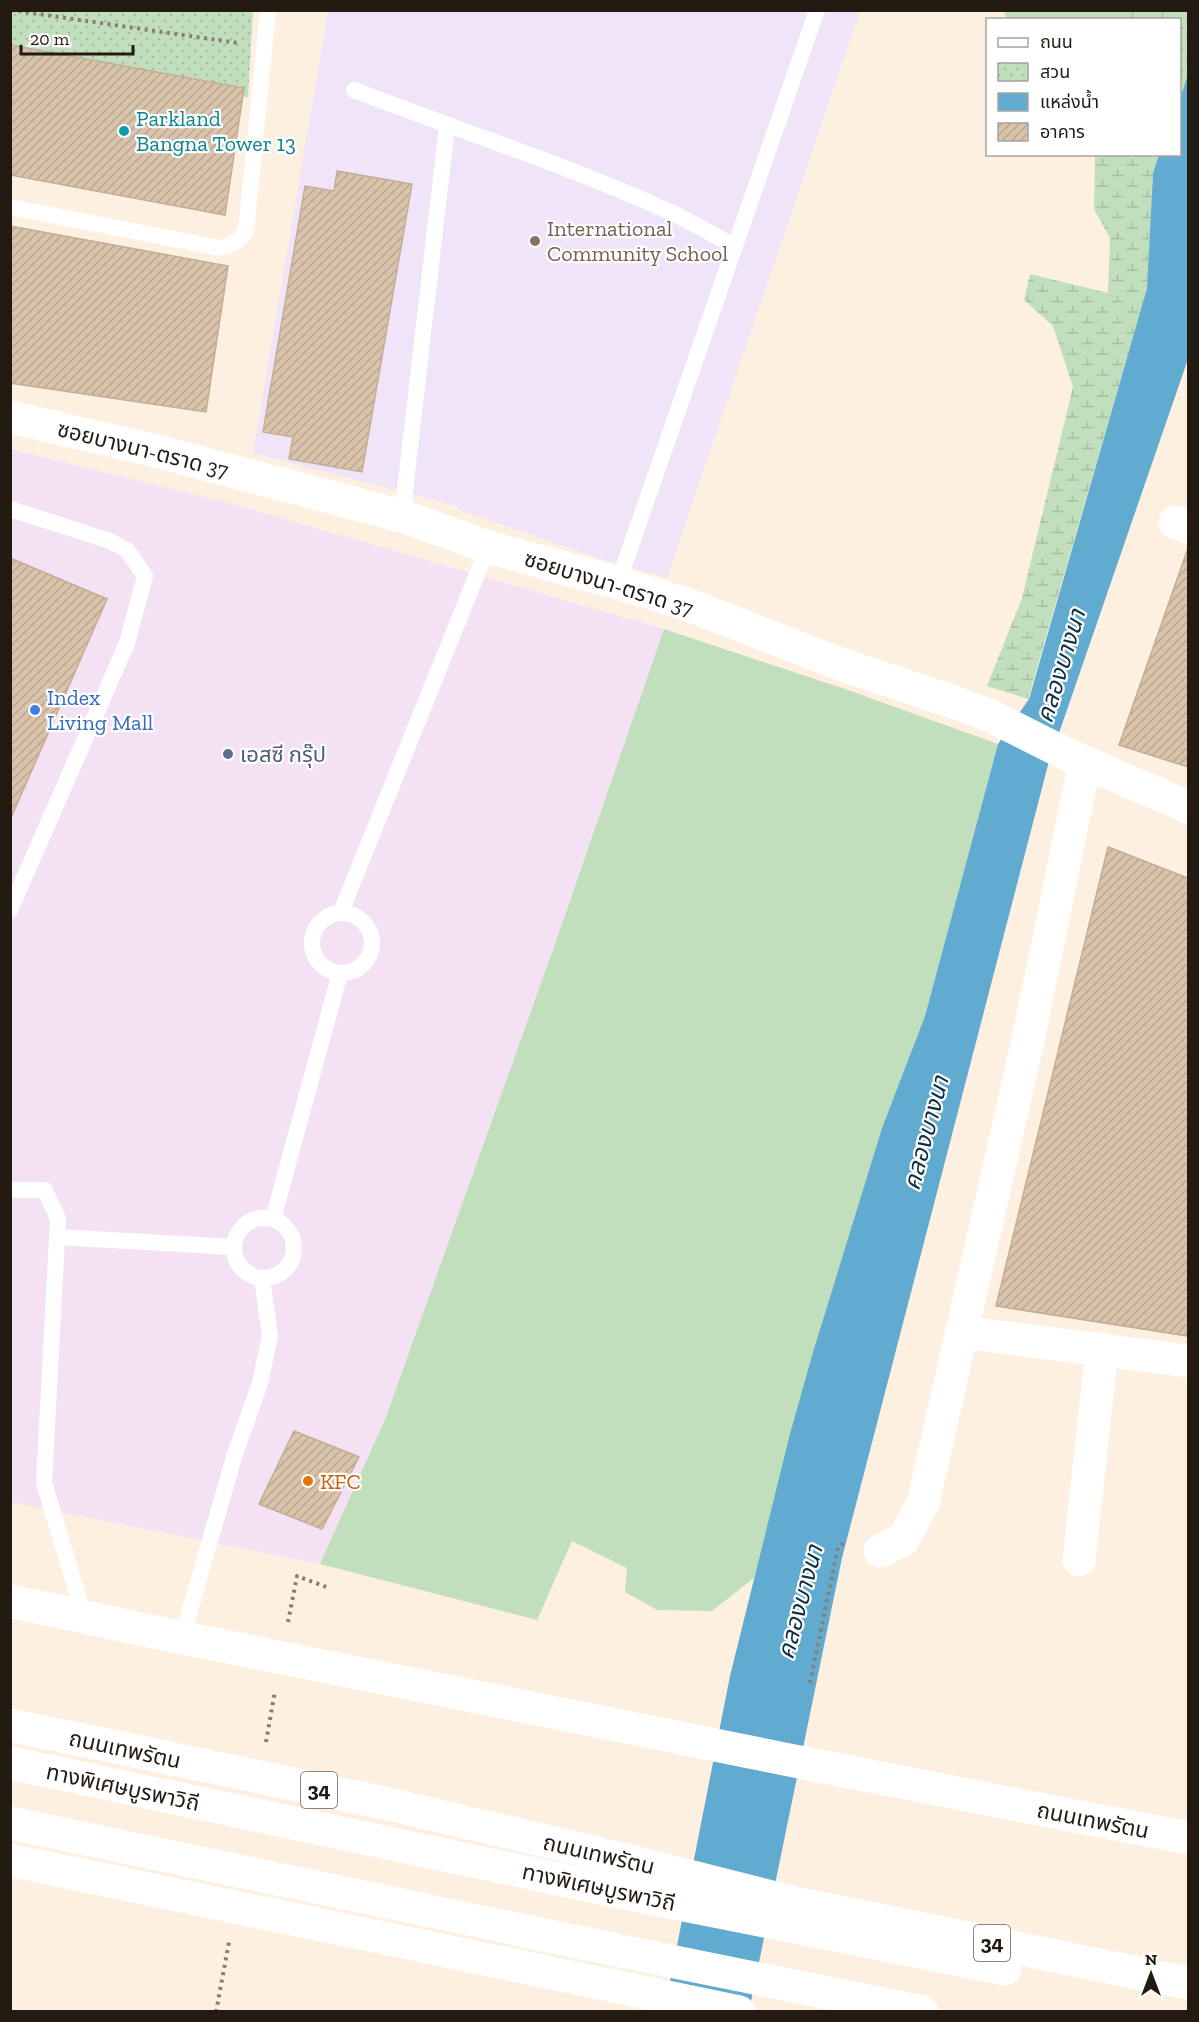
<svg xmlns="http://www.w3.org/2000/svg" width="1199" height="2022" viewBox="0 0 1199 2022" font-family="'Zilla Slab','Noto Sans Thai',serif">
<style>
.commercial{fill:#f4e2f4}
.education{fill:#efe4f8}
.grass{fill:#c1dfbc}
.wetland{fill:url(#wetland-marsh)}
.park{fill:url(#park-dots)}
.water{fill:#61aad0}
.building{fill:url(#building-hatch);stroke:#c3ad95;stroke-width:1.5}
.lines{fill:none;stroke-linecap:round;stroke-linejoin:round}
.path{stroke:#877d71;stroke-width:4;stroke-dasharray:3 4.5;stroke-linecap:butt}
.lane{stroke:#fff;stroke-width:16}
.street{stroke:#fff;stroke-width:33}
.secondary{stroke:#fff;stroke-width:33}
.highway{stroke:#fff;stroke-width:33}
.culture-dot{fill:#0f9aa8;stroke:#fff;stroke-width:2}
.education-dot{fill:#8d6e63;stroke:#fff;stroke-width:2}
.shop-dot{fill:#3f7fe0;stroke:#fff;stroke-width:2}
.service-dot{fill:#5c6f8a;stroke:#fff;stroke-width:2}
.food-dot{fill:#e8710a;stroke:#fff;stroke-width:2}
.labels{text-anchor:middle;stroke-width:4.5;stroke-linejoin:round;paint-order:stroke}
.shield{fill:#fff;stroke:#655f59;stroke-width:1.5}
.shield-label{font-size:21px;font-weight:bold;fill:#231b12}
.culture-label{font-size:22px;fill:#0d838f;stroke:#fff;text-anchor:start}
.education-label{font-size:22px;fill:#785e54;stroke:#fff;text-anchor:start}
.street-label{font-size:22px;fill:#231b12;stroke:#fff}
.shop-label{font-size:22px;fill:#366cbe;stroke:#fff;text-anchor:start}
.service-label{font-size:22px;fill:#4e5e75;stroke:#fff;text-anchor:start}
.food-label{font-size:22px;fill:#c56008;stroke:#fff;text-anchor:start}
.water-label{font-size:24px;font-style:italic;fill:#0d2f3f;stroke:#fff}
</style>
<defs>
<pattern id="wetland-marsh" width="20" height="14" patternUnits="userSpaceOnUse" patternTransform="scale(1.5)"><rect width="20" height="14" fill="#c1dfbc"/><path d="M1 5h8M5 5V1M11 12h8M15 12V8" fill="none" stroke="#a6bfa1"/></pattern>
<pattern id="park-dots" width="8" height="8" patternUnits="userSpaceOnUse" patternTransform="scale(1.5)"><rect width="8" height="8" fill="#c1dfbc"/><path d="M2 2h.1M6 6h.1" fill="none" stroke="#a6bfa1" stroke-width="1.8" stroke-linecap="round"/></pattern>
<pattern id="building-hatch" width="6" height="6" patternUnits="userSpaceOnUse" patternTransform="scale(1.5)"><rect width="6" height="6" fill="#d9c3ab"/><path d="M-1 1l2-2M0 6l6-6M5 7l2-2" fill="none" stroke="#baa792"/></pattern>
</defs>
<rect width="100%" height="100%" fill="#fef0e1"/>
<path class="commercial" d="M11,449l233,58 420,122 -109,315 -169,473 -66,147 -309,-62z"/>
<path class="education" d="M328,11h532l-193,567 -69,-20 -138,-48 -3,-4 -204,-53z"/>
<g class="grass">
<path d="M1003,11h110l-3,9 -103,-1z"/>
<path d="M664,629l181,60 153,55 -73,272 -43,112 -69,224 -59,226 -42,33 -55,-1 -32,-18 2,-24 -55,-27 -35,79 -217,-56 66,-147 169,-473z"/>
</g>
<g class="wetland">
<path d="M1113,11h75v63l-8,25v-79l-70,-1z"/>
<path d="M1095,155h64l-6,18 -6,115 -119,411 -41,-13 35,-88 51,-211 -20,-61 -29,-26 6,-26 78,19 2,-55 -16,-29z"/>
</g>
<path class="park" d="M11,11h242l-5,86 -237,-28z"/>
<path class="water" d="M1188,74v285l-140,406 -206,793 -93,453 -85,1 66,-336 60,-242 23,-82 69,-224 43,-112 73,-272 31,-45 118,-411 6,-115 6,-18 21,-1v-55z"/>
<g class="building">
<path d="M10,45l234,43 -19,127 -215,-40z"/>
<path d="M337,171l75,13 -50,288 -73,-13 4,-22 -30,-5 42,-246 29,5z"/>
<path d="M10,226l218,40 -22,146 -196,-29z"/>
<path d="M1188,548v219l-69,-22z"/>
<path d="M10,558l97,41 -97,221z"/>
<path d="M1108,847l80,31v458l-192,-30z"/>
<path d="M294,1431l65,26 -37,72 -63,-25z"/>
</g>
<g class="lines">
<g class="path">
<path d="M11,10l227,33"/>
<path d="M288,1622l9,-46 32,12"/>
<path d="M810,1683l28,-136 7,-5"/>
<path d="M266,1742l9,-51"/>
<path d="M216,2012l13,-70"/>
</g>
<g class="lane">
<path d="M354,90c104,40 210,74 312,120 23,10 45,24 68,36"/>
<path d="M10,207l209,41c14,-3 20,-6 27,-18l22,-220"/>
<path d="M10,509l100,32 17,9 18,26 -18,67 -117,267"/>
<path d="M402,516l45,-390"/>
<path d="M618,583l199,-573"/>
<path d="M341,912l147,-365"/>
<circle cx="342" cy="943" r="30"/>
<path d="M10,1190h35l13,29 -14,264 40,134"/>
<circle cx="264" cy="1248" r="30"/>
<path d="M273,1219l67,-246"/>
<path d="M57,1237l177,10"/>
<path d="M182,1637l53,-183 25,-71 10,-47 -8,-58"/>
</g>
<g class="street">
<path d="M10,417l142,33 250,66 86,31 130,36 68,21 157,61 111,37 37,14 77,39 120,52"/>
<path d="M1175,522l13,5"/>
<path d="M961,1332l227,29"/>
<path d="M880,1551l23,-11 20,-37 105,-463 57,-278"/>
<path d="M1079,1560l23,-211"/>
</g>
<path class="secondary" d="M10,1601l135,29 679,137 364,71"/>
<g class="highway">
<path d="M10,1725l370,77 246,58 169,43 393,80"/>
<path d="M10,1763l624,132 371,74"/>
<path d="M10,1823l611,128 301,61"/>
<path d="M10,1860l729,152"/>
</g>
</g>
<circle class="culture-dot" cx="124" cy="131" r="6"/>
<circle class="education-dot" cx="535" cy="241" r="6"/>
<circle class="shop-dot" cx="35" cy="710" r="6"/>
<circle class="service-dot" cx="228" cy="754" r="6"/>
<circle class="food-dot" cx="308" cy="1481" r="6"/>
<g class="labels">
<g class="shield">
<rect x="301" y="1772" width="36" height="36" rx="4.5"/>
<rect x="974" y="1925" width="36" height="36" rx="4.5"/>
</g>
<g class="shield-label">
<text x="319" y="1797">34</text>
<text x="992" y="1950">34</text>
</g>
<g class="culture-label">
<text x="136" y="126">Parkland<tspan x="136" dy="25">Bangna Tower 13</tspan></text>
</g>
<g class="education-label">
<text x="547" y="236">International<tspan x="547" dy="25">Community School</tspan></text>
</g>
<g class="street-label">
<text transform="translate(143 449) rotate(14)" y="8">ซอยบางนา-ตราด 37</text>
<text transform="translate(609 583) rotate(17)" y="8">ซอยบางนา-ตราด 37</text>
<text transform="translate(125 1749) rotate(12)" y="8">ถนนเทพรัตน</text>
<text transform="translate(123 1787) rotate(12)" y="8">ทางพิเศษบูรพาวิถี</text>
<text transform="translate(1093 1820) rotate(11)" y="8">ถนนเทพรัตน</text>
<text transform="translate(599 1854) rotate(13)" y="8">ถนนเทพรัตน</text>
<text transform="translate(599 1887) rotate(12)" y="8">ทางพิเศษบูรพาวิถี</text>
</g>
<g class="shop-label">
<text x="47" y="705">Index<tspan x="47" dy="25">Living Mall</tspan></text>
</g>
<g class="service-label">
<text x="240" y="762">เอสซี กรุ๊ป</text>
</g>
<g class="food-label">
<text x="320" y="1489">KFC</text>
</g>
<g class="water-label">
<text transform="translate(1061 666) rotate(-73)" y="8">คลองบางนา</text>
<text transform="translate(926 1133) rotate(-75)" y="8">คลองบางนา</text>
<text transform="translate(800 1602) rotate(-75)" y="8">คลองบางนา</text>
</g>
</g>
<rect width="1199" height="2022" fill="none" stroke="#231b12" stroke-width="24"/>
<rect x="986" y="18" width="195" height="138" fill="#ffffff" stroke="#a7a4a0" stroke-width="1.5"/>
<rect x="998" y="38" width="30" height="9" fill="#ffffff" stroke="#a7a4a0" stroke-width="1.5"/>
<text x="1040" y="48" font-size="18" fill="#231b12">ถนน</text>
<rect x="998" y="63" width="30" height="18" fill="url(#park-dots)" stroke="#a7a4a0" stroke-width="1.5"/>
<text x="1040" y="78" font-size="18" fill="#231b12">สวน</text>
<rect x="998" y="93" width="30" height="18" fill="#61aad0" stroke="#a7a4a0" stroke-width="1.5"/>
<text x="1040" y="108" font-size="18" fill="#231b12">แหล่งน้ำ</text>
<rect x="998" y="123" width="30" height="18" fill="url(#building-hatch)" stroke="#a7a4a0" stroke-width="1.5"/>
<text x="1040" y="138" font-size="18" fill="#231b12">อาคาร</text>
<g transform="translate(1151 1974)" stroke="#ffffff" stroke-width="4.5" paint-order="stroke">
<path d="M0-4.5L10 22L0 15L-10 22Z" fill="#231b12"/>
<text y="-9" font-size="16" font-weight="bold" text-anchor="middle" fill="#231b12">N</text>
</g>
<path d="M21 45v9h112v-9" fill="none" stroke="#231b12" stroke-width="3"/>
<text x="30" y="45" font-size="18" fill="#231b12" stroke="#ffffff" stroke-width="4.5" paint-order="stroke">20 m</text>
</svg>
